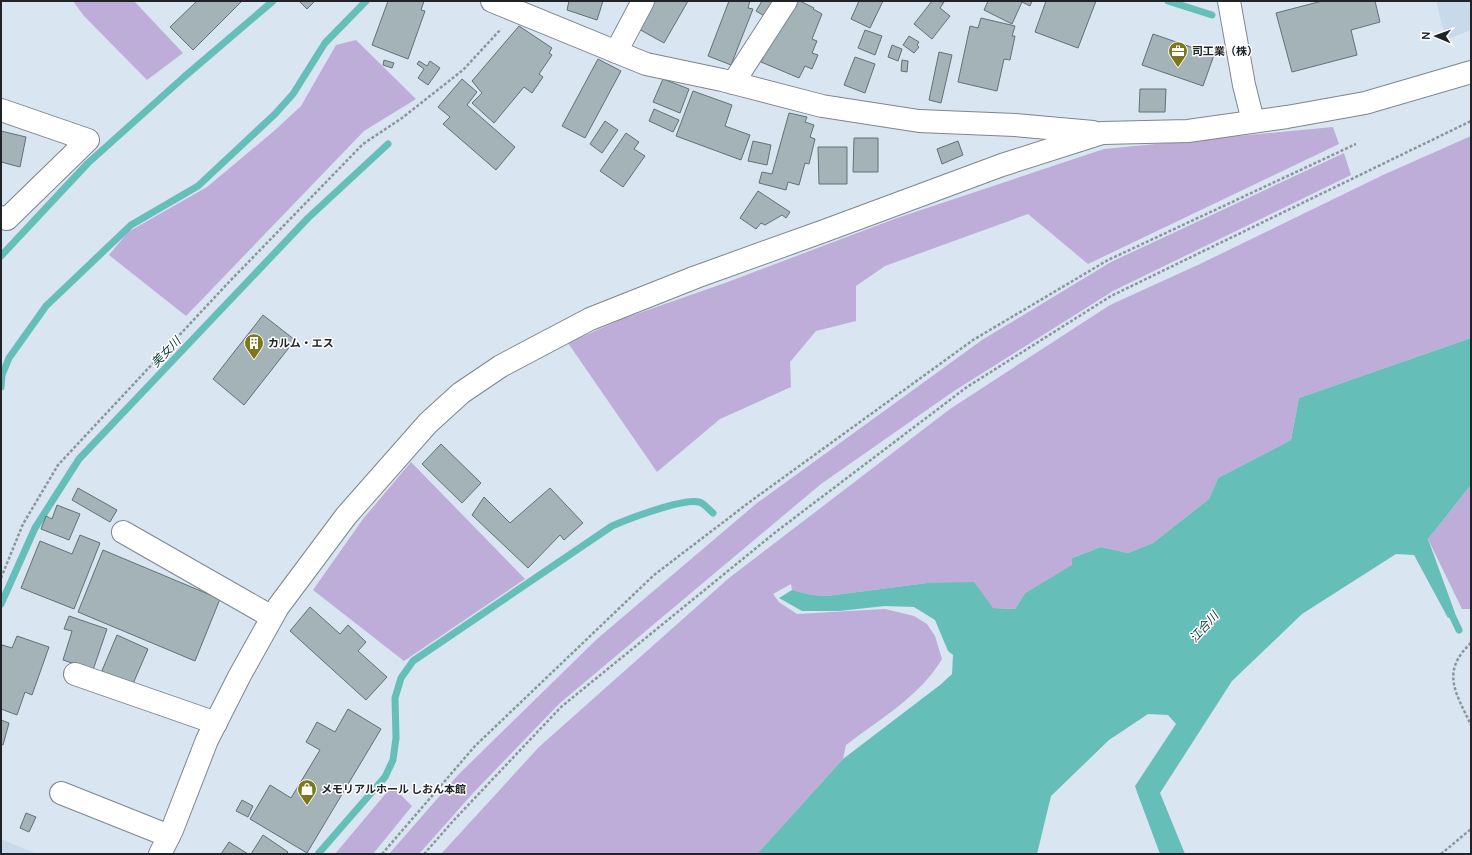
<svg xmlns="http://www.w3.org/2000/svg" width="1472" height="855" viewBox="0 0 1472 855" font-family="Manrope,'Noto Sans JP',sans-serif">
<style>
.built{fill:#c8daea}
.green{fill:#beadd9}
.water{fill:#66beb8}
.lines{fill:none;stroke-linecap:round;stroke-linejoin:round}
.stream{stroke:#66beb8;stroke-width:7}
.building{fill:#a3b3b8;stroke:#617175}
.minor-casing{stroke:#7c8690;stroke-width:24}
.path{stroke:#8c959d;stroke-width:2.5;stroke-dasharray:3 2;stroke-linecap:butt}
.minor{stroke:#fff;stroke-width:22}
.labels{text-anchor:middle;stroke-width:3;stroke-linejoin:round;paint-order:stroke}
.poi-label{font-size:11px;font-weight:bold;fill:#202428;stroke:#fff;text-anchor:start}
.water-label{font-size:12px;font-style:italic;fill:#083432;stroke:#fff}
</style>
<rect width="100%" height="100%" fill="#d9e5f0"/>
<g class="built">
<path d="M1436,1h35v29l-25,10z"/>
<path d="M1,839l36,15h-36z"/>
</g>
<g class="green">
<path d="M73,1h61l49,52 -36,27 -63,-64z"/>
<path d="M356,40l60,59 -52,32 -178,185 -77,-61 19,-23 79,-45 67,-56 27,-25 35,-61z"/>
<path d="M1333,127l6,17 -251,120 -60,-50 -143,52 -29,20v35l-40,10 -26,31 1,25 -71,32 -63,53 -89,-129 54,-24 103,-36 172,-65 207,-69z"/>
<path d="M1471,136v202l-172,60 -8,42 -73,38 -9,21 -56,44 -25,10 -27,-6 -29,11 1,7 -48,28 -10,16 -22,-1 -66,-25 -100,13 -15,-1 -20,-5 -1,-6 -18,10 6,8 18,12 88,-5 29,7 13,8 8,12 7,23c-22,37 -62,60 -96,86l-3,14 -86,95h-316l98,-107 190,-169 221,-169 160,-104 90,-41 183,-89z"/>
<path d="M1344,153l7,22 -238,116 -159,100 -133,93 -261,219 -86,89 -55,62h-30l69,-79 139,-136 160,-136 225,-163 129,-78z"/>
<path d="M411,462l114,117 -121,82 -91,-71 50,-71z"/>
<path d="M1471,485v124h-9l-34,-70z"/>
<path d="M392,786l20,20 -39,48h-38z"/>
</g>
<path class="water" d="M1471,338v147l-43,54 27,74 -7,5 -34,-63 -18,-1 -94,60 -70,67 -72,112 25,61h-25l-23,-62 -2,-6 41,-62 -8,-9 -20,-1 -39,26 -58,56 -14,58h-280l86,-95 97,-74 12,-11 1,-19 -5,-4 -13,-31 -21,-13 -29,-1 -46,5h-37l-23,-13 13,-8 20,5 15,1 100,-13 47,-1 19,26 22,1 10,-16 47,-28v-7l29,-11 27,6 25,-10 56,-44 9,-21 73,-38 8,-42z"/>
<g class="lines">
<g class="stream">
<path d="M1168,1l44,14"/>
<path d="M1,256l87,-93 96,-86 89,-76"/>
<path d="M1,387l1,-12 7,-17 37,-52 85,-81 67,-39 77,-72 18,-20 32,-51 41,-42"/>
<path d="M1,604l34,-76 44,-69 229,-241 80,-74"/>
<path d="M1448,607l11,23"/>
<path d="M318,854l67,-77 8,-17 3,-22 -1,-40 6,-20 12,-17 199,-135c16,-7 71,-28 87,-24 5,1 10,8 14,11"/>
</g>
</g>
<g class="building">
<path d="M197,1h45l-49,49 -23,-23z"/>
<path d="M299,1h16l-8,8z"/>
<path d="M388,1h36l-3,9 4,1 -17,48 -36,-14z"/>
<path d="M569,1h34l-6,19 -30,-10z"/>
<path d="M650,1h38l-24,42 -29,-16z"/>
<path d="M729,1h21l-2,7 5,1 -22,56 -23,-9z"/>
<path d="M762,1h14l-10,16 -10,-6z"/>
<path d="M795,1h5l14,7 -1,1 9,5 -10,25 5,2 -5,12 6,2 -6,14 -7,-3 -6,12 -38,-16 16,-34z"/>
<path d="M859,1h24l-13,27 -19,-9z"/>
<path d="M932,1l12,1 -4,6 10,8 -18,23 -18,-15z"/>
<path d="M988,1h44l-2,5 -8,-4 -10,22 -28,-14z"/>
<path d="M1046,1h50l-18,47 -43,-16z"/>
<path d="M1322,1h53l5,21 -29,8 6,25 -65,17 -16,-59z"/>
<path d="M981,18l34,8 -3,10h3l-5,24 -6,-1 -7,32 -39,-9 12,-56 8,2z"/>
<path d="M519,26l33,22 -3,5 3,2 -13,19 4,3 -11,16 -8,-6 -30,36 -22,-20 10,-10 -10,-12z"/>
<path d="M865,30l17,6 -7,19 -17,-7z"/>
<path d="M1153,34l61,21 -11,31 -61,-21z"/>
<path d="M909,36l10,6 -2,3 2,2 -5,6 -11,-8z"/>
<path d="M892,45l10,4 -4,12 -10,-4z"/>
<path d="M939,52l13,3 -11,48 -12,-3z"/>
<path d="M855,57l20,7 -10,29 -21,-8z"/>
<path d="M598,59l23,12 -36,67 -23,-12z"/>
<path d="M384,60l10,3 -2,5 -9,-3z"/>
<path d="M902,60l6,1 -1,11 -6,-1z"/>
<path d="M419,61l8,5 3,-5 10,7 -12,17 -10,-7 6,-9 -7,-5z"/>
<path d="M462,79l15,13 -10,13 48,42 -19,23 -53,-46 7,-7 -12,-10z"/>
<path d="M663,79l26,10 -9,24 -27,-11z"/>
<path d="M1140,89h26l-1,23h-26z"/>
<path d="M693,91l39,14 -7,21 25,9 -9,25 -65,-24z"/>
<path d="M654,109l25,11 -6,12 -24,-11z"/>
<path d="M789,113l18,4 -2,5 9,3 -4,12 5,2 -6,25 -4,-1 -6,22 -11,-3 -2,8 -27,-7 3,-11 10,2z"/>
<path d="M605,121l13,9 -16,23 -12,-9z"/>
<path d="M1,131l25,6 -6,30 -19,-5z"/>
<path d="M626,133l13,9 -5,7 11,7 -22,31 -23,-16z"/>
<path d="M854,138h24v34h-25z"/>
<path d="M753,141l18,4 -4,20 -19,-4z"/>
<path d="M958,141l5,14 -21,9 -5,-15z"/>
<path d="M818,147h29v37h-28z"/>
<path d="M758,191l32,21 -4,6 -4,-3 -17,10 -4,-2 -5,6 -16,-11z"/>
<path d="M263,315l32,25 -51,65 -31,-26z"/>
<path d="M441,444l40,39 -19,20 -40,-39z"/>
<path d="M78,488l39,22 -7,12 -38,-22z"/>
<path d="M550,488l33,35 -19,17 -4,-5 -32,33 -56,-53 12,-18 26,26z"/>
<path d="M57,505l23,9 -11,26 -28,-11 5,-13 6,3z"/>
<path d="M80,535l20,8 -26,66 -53,-21 19,-47 32,13z"/>
<path d="M103,550l117,49 -25,62 -117,-49z"/>
<path d="M310,607l30,27 8,-9 18,17 -8,9 29,26 -21,23 -76,-69z"/>
<path d="M69,616l38,13 -14,41 -30,-10 9,-29 -8,-2z"/>
<path d="M117,635l31,14 -16,37 -31,-13z"/>
<path d="M17,636l32,11 -17,48 -7,-3 -8,23 -16,-6v-61l1,-3 10,3z"/>
<path d="M348,709l33,20 -74,124 -57,-34 20,-34 21,13 29,-48 -14,-8 11,-20 18,10z"/>
<path d="M1,720l8,3 -6,22 -2,-1z"/>
<path d="M242,800l11,6 -5,11 -12,-6z"/>
<path d="M26,813l10,4 -7,15 -9,-4z"/>
<path d="M263,835l25,17 -2,2h-35z"/>
<path d="M229,842l19,12h-27z"/>
</g>
<g class="lines">
<defs>
<g id="minor">
<path d="M492,1l154,63 76,16 100,26 97,15 96,4 78,7"/>
<path d="M1229,1l15,84 9,36"/>
<path d="M616,52l27,-51"/>
<path d="M733,83l53,-82"/>
<path d="M1,110l87,30 -81,79 -6,-2"/>
<path d="M123,532l149,85"/>
<path d="M75,674l141,49"/>
<path d="M61,793l108,43"/>
<path d="M160,854l12,-24 35,-90 33,-65 38,-68 68,-91 82,-93 33,-30 40,-27 89,-47 106,-42 128,-46 178,-66 100,-32 86,-2 99,-14 78,-14 106,-31"/>
</g>
</defs>
<use href="#minor" class="minor-casing"/>
<g class="path">
<path d="M1,578l22,-54 35,-59 171,-183 134,-138 39,-26 61,-48 38,-41"/>
<path d="M1471,643c-31,29 -15,50 0,82"/>
<path d="M382,854l93,-108 179,-171 97,-74 222,-161 135,-80 248,-116"/>
<path d="M424,854l30,-34 107,-113 216,-176 190,-144 144,-91 360,-175"/>
<path d="M1441,854l30,-25"/>
</g>
<use href="#minor" class="minor"/>
</g>
<defs>
<symbol id="office-pin" viewBox="-11 -11 22 30"><path d="M0 17L-7.5 6A9.5 9.5 0 1 1 7.5 6Z" fill="#7d771c" stroke="#fff"/><path d="M-6-3h4V-5.5h4V-3h4V5H-6ZM-1-4.5V-3h2v-1.5ZM-6 0V1H6V0Z" fill="#fff"/></symbol>
<symbol id="building-pin" viewBox="-11 -11 22 30"><path d="M0 17L-7.5 6A9.5 9.5 0 1 1 7.5 6Z" fill="#7d771c" stroke="#fff"/><path d="M-4-6H4V6H1V3H-1V6H-4ZM-2.5-4.3h1.7v1.8h-1.7ZM.8-4.3h1.7v1.8H.8ZM-2.5-1h1.7V.8h-1.7ZM.8-1h1.7V.8H.8Z" fill="#fff"/></symbol>
<symbol id="shop-pin" viewBox="-11 -11 22 30"><path d="M0 17L-7.5 6A9.5 9.5 0 1 1 7.5 6Z" fill="#7d771c" stroke="#fff"/><path d="M-5-2.5h2.3a2.7 3.5 0 0 1 5.4 0H5L5.5 6h-11ZM-1.5-2.5h3a1.5 2.3 0 0 0-3 0Z" fill="#fff"/></symbol>
</defs>
<g fill-rule="evenodd">
<use href="#office-pin" x="1167" y="40" width="22" height="30"/>
<use href="#building-pin" x="243" y="332" width="22" height="30"/>
<use href="#shop-pin" x="296" y="778" width="22" height="30"/>
</g>
<g class="labels">
<g class="poi-label">
<text x="1192" y="55">司工業（株）</text>
<text x="268" y="347">カルム・エス</text>
<text x="321" y="793">メモリアルホール しおん本館</text>
</g>
<g class="water-label">
<text transform="translate(166 352) rotate(-46)" y="4">美女川</text>
<text transform="translate(1204 627) rotate(-48)" y="4">江合川</text>
</g>
</g>
<rect width="1472" height="855" fill="none" stroke="#202428" stroke-width="4"/>
<g transform="translate(1436 36) rotate(272)" stroke="#ffffff" stroke-width="3" paint-order="stroke">
<path d="M0-3L7 15L0 10L-7 15Z" fill="#202428"/>
<text y="-6" font-size="11" font-weight="bold" text-anchor="middle" fill="#202428">N</text>
</g>
</svg>
